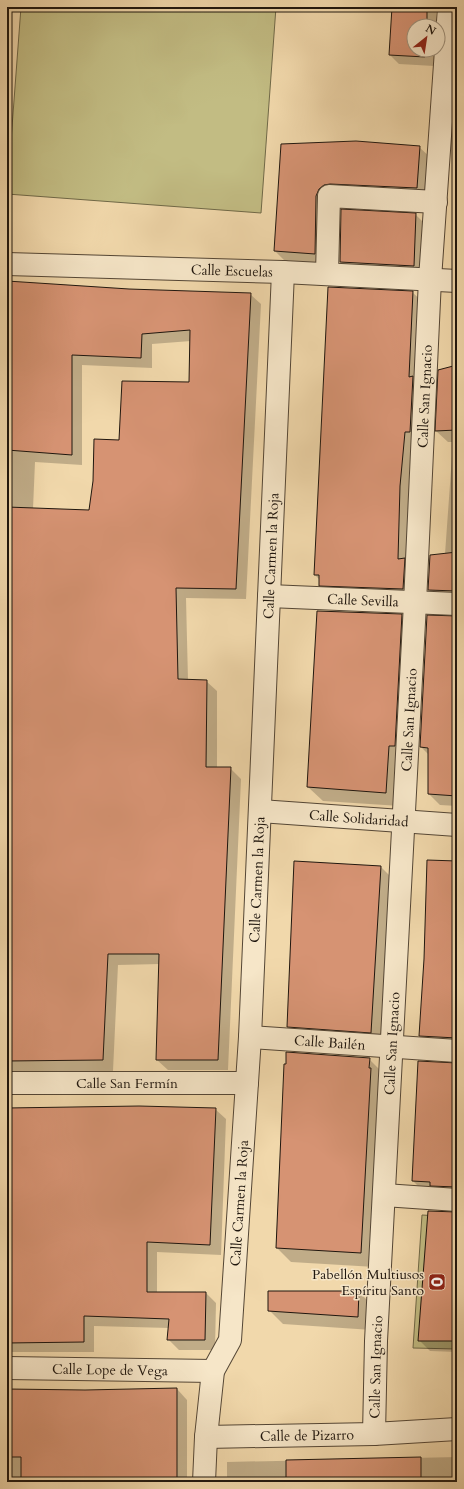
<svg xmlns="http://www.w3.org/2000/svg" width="464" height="1489" viewBox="0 0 464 1489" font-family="Cardo,serif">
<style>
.green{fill:#c2bc83;stroke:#706948}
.shadow{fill:#0003;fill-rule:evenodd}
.building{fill:#d69373;stroke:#1f160e}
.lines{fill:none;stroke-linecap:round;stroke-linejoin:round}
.minor-casing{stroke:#544635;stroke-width:24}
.minor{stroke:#f6e6c8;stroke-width:22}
.labels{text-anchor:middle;stroke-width:3;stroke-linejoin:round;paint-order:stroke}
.street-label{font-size:14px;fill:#1f160e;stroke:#f6e6c8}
.poi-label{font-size:14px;fill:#1f160e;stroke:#f6e6c8;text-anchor:end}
</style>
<rect width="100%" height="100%" fill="#f1d8ab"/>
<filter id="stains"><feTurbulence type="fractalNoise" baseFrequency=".005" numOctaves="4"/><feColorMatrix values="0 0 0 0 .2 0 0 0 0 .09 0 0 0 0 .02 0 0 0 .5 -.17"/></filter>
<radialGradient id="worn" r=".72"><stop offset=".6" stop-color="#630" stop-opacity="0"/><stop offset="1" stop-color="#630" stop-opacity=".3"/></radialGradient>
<g class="green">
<path d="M21,7h255l-15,206 -254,-19z"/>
<path d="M422,1215l35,2v132l-44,-1z"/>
</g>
<g class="shadow">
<path d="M393,7h43v19h-22v24h21l-1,16 -35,-2 -9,-9z"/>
<path d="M282,145l137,2 11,10 -2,41 -87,-4 -16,70 -40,-3 -10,-10z"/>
<path d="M415,214l8,8 -2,52 -72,-4 -8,-8z"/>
<path d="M7,282l122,8 121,4 11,10 -15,295 -60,-1 2,82 18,1 11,10v77h13l11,11 -13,291h-60l-11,-10 3,-96 -42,1 -5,106h-106zM191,341l-1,42 -70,58 -30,70 -57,-2 2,-47 47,3v-100l70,3v-24z"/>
<path d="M412,292l13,12 -10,297 -83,-4 -12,-12v-5l-5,-5z"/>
<path d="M457,366v236l-17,-1 -11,-11 16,-36 8,-112h-5l-12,-11z"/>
<path d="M401,615l15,14 -16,177 -77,-5 -15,-14z"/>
<path d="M457,616v190l-17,-1 -11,-11v-39l-8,-8z"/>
<path d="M294,862l87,5 14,14 -10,165 -83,-5 -14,-14z"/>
<path d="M457,863v185l-26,-1 -11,-11z"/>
<path d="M369,1059l14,14 -8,194 -84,-5 -14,-14z"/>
<path d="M457,1064v133l-33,-5 -11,-11z"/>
<path d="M7,1108l208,1 11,10 -5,136 -64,-3v41h49l10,10 -1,47h-36l-11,-11 1,-11 -75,-2v26h-87z"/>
<path d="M457,1212v140l-27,-1 -11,-11z"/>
<path d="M359,1292l14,14 -1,24 -89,-6 -14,-14z"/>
<path d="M177,1389l10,11v82h-180v-91z"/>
<path d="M457,1457v25h-230v-20z"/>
</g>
<g class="building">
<path d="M392,7h35v19h-13v24h12l-1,7 -36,-2z"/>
<path d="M356,141l64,5 -3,42 -87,-4 -6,1 -5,4 -3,7 -1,58 -41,-3 7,-107z"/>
<path d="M341,209l75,4 -2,53 -74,-4z"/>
<path d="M7,281l122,8 122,4 -15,296 -60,-1 2,91 29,1 -1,87h25l-13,293h-62l3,-106h-51l-5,106 -96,1v-554l82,3 4,-29 1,-42 25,1 3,-59 67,1 1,-52 -48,4 -1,24 -69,-3v100l-65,-5z"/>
<path d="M328,287l85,4 -4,86 4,-1 -3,56h-5l-5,54 -2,73 7,-1 -2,31 -84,-3v-11h-5z"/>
<path d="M457,365v65l-22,1 3,-61z"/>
<path d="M457,552v39l-29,-1 2,-35z"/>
<path d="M317,611l85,3 -7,132h-6l-3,47 -79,-6z"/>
<path d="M427,615l30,1v180l-29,-2v-46l-8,-1z"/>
<path d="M427,860l30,1v177l-38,-2 5,-77z"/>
<path d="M294,861l87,5 -10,167 -84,-6z"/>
<path d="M286,1052l84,6 -1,10h2l-10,185 -85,-5 8,-184h2z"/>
<path d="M418,1061l39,2v124l-27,-1v-4l-18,-1z"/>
<path d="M139,1106l77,2 -6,137 -63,-3v50h59l-1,48h-38l2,-21 -85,-3v26l-77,1v-235z"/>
<path d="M428,1211l29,1v129h-39z"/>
<path d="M268,1291h91l-1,26 -90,-6z"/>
<path d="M177,1388v94h-156v-25h-14v-68l78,1z"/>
<path d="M421,1457v25h-135v-22z"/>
</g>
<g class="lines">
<defs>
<g id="minor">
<path id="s1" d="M7,264l276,8 174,9"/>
<path d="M327,274l2,-78 107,6"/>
<path id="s2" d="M269,596l188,8"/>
<path id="s3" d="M260,811l197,14"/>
<path id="s4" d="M250,1037l207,14"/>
<path id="s5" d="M7,1083h240"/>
<path d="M384,1195l73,5"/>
<path id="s6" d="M7,1368l206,3"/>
<path id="s7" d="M374,1434l2,-93 39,-738 15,-324 19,-272"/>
<path id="s8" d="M206,1437l168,-3 83,-5"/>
<path id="s9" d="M204,1482l2,-45 7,-66 17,-31 20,-303 33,-765"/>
</g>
</defs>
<use href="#minor" class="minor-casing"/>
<use href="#minor" class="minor"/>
</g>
<defs>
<symbol id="stadium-square" viewBox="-11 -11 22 22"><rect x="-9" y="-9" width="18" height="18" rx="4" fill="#8f2418" stroke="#f6e6c8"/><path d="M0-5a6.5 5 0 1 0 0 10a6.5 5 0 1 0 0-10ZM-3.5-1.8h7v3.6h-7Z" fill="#fff"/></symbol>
</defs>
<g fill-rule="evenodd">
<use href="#stadium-square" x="427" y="1272" width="20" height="20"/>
</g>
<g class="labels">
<g class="street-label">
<text dy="5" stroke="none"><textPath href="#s1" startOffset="225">Calle Escuelas</textPath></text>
<text dy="5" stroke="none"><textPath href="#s7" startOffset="1039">Calle San Ignacio</textPath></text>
<text dy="5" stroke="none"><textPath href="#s9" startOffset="932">Calle Carmen la Roja</textPath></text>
<text dy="5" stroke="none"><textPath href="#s2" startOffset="94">Calle Sevilla</textPath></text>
<text dy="5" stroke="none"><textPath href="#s7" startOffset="715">Calle San Ignacio</textPath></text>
<text dy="5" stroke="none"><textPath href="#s3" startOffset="99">Calle Solidaridad</textPath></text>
<text dy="5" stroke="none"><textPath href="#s9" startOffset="608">Calle Carmen la Roja</textPath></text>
<text dy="5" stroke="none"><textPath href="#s4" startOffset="80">Calle Bailén</textPath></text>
<text dy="5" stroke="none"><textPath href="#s7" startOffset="391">Calle San Ignacio</textPath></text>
<text dy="5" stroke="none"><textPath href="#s5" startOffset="120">Calle San Fermín</textPath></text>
<text dy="5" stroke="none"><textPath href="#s9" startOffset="284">Calle Carmen la Roja</textPath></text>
<text dy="5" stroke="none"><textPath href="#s7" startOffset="67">Calle San Ignacio</textPath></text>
<text dy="5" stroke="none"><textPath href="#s6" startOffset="103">Calle Lope de Vega</textPath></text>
<text dy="5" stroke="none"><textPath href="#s8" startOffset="101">Calle de Pizarro</textPath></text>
</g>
<g class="poi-label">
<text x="424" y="1279">Pabellón Multiusos<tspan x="424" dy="16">Espíritu Santo</tspan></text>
</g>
</g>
<rect width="464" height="1489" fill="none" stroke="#f1d8ab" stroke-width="24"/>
<rect x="8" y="8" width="448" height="1473" fill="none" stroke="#1f160e" stroke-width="2"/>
<rect x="12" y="12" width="440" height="1465" fill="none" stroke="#1f160e"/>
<g transform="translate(426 38) rotate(30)"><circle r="19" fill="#f6e6c8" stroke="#a0937e"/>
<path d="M0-3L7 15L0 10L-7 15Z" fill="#8f2418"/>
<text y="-6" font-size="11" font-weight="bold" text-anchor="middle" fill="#1f160e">N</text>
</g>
<rect width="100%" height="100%" filter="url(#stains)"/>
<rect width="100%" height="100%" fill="url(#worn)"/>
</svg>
